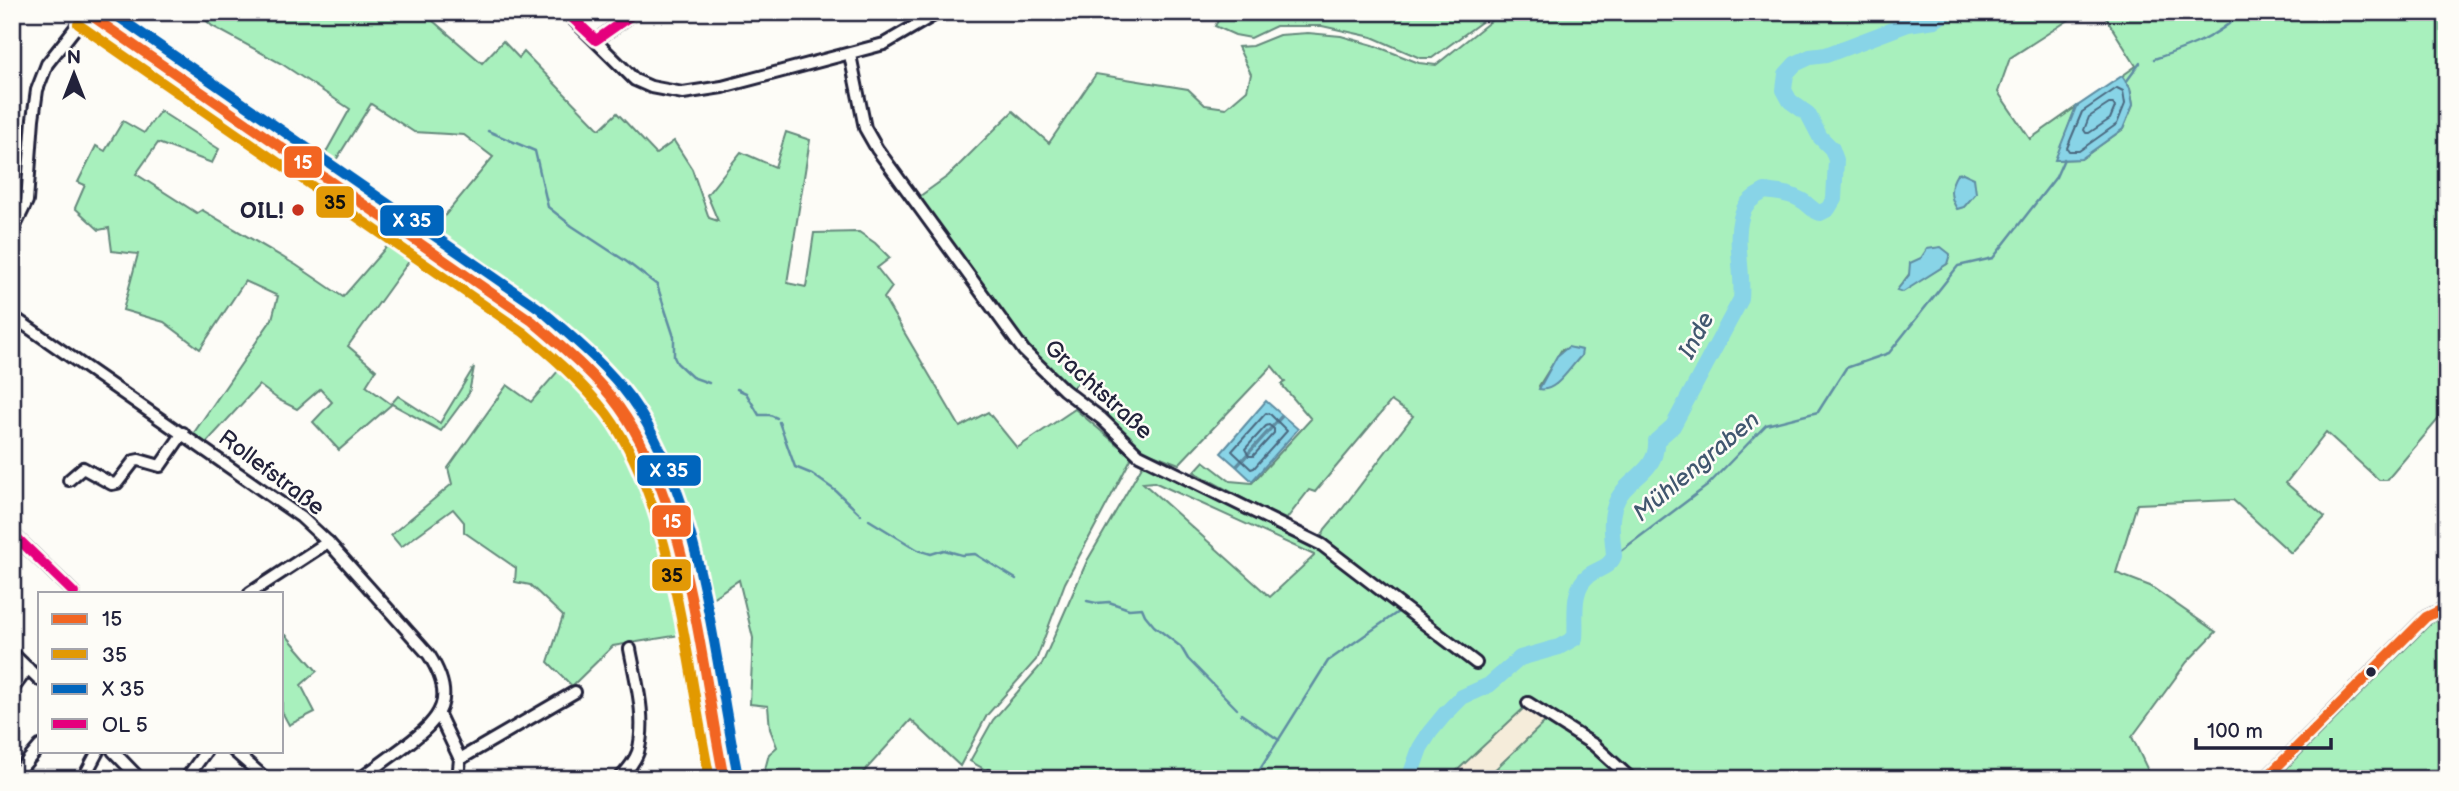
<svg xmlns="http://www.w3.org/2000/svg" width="2459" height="791" viewBox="0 0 2459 791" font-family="'Balsamiq Sans',sans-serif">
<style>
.built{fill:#f5ecda}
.green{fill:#a8f0bd;stroke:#65897c;stroke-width:2;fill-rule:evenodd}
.water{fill:#88d4e7;stroke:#5f8da2;stroke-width:2}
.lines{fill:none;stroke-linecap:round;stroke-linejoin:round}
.shore{stroke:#4b6980;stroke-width:2}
.stream{stroke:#5f8da2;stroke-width:2.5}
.river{stroke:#88d4e7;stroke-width:16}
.minor-casing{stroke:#22223b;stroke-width:16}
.major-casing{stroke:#22223b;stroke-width:19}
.minor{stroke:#fdfcf7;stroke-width:10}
.major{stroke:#f4e382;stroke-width:14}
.bus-1-casing{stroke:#fdfcf7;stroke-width:16}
.bus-2-casing{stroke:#fdfcf7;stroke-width:16}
.bus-3-casing{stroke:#fdfcf7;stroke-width:16}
.bus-4-casing{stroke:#fdfcf7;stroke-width:16}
.bus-1{stroke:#f26522;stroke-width:10}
.bus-2{stroke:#e29906;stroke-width:10}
.bus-3{stroke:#0065bd;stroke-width:10}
.bus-4{stroke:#e5007d;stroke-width:10}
.poi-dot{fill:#c8321e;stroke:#fdfcf7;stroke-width:2.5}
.bus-dot{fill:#22223b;stroke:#fdfcf7;stroke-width:2.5}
.labels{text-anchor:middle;stroke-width:5;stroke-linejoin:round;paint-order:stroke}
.poi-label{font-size:23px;font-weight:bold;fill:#22223b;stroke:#fdfcf7;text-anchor:end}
.street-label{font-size:23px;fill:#22223b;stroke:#fdfcf7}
.water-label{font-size:24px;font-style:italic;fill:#41576f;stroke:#fdfcf7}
.line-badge{stroke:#fdfcf7;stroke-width:2.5}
.badge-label{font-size:19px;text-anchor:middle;font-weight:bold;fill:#fff}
.pale-badge-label{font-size:19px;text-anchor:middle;font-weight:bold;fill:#111}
</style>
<rect width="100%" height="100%" fill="#fdfcf7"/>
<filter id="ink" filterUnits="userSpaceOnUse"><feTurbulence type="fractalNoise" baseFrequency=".0143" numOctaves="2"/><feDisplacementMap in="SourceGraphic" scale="14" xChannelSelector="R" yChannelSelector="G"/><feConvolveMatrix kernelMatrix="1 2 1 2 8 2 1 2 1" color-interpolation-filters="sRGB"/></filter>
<g filter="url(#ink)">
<path class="built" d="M1525,706l22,13 -62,60h-37z"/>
<g class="green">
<path d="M197,12h240l-5,8 50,43 21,-22 16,17 5,-6 73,75 3,2 17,-16 39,41 18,-13 18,28 17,49 9,3 -11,-26 34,-43 34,15 11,-35 24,8 -23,143 19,4 8,-54 45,-1 16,11 15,15 -13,10 15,19 -8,11 76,129 28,-15 29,36 58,-39 57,48 -67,126 -29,77 -49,55 -27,51 -49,-46 -51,56 3,3h-128l-2,-8 31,2 5,-19 8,-7 -7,-18 -2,-23 -18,-2 3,-66 -14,-58 -39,26 -29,-120 -20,-48 -65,-78 -55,-50 -103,-74 65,-79 -29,-22 -50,-3 -43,-28 -40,64 -10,-7 29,-52 -68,-45 -70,-38z"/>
<path d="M1223,12h272l-63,46h-12l-48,-21 -50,-11h-46l-25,12 -16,-3 -20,-9z"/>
<path d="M1507,12h574l-71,46 -12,34 32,47 46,-32 -20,53 25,-1 42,-30 10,-24 -3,-17 -8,-12 14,-10 -34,-54h345v397l-60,71h-8l-53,-48 -40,51 39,34 -34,36 -58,-53 -96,4 -21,69 34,13 66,46 -29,30 -55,75 20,42h-667l62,-59 -22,-13 -77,72h-446l-32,-18 23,-41 49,-56 45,-103 58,-100 172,86 8,-18 17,-20 71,-93 -22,-15 -76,91 -6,-2 -24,31 -91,-49 10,-11 26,20 22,2 59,-64 -30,-35 4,-2 -13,-16 -93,98 -37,-14 -39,-32 8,-10 -33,-25 -9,8 -43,-41 -110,-151 32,-23 65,-65 36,32 47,-69 92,15 17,16 21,3 21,-18 4,-16 -13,-27 14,-1 27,-11 29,-2 33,3 32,9 46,18 17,2 56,-45zM1921,258l26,6 -44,27 -5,-2zM1562,349l19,7 -25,28 -16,5 -1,-3zM1154,482l160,73v1l-44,41 -127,-114zM1340,551l72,55 25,30 -102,-78z"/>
<path d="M160,111l59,38 -7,14 -54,-20 -22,31 61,39 5,-3 94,55 47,32 52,-60 20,16 -67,93 28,24 -10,16 25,18 7,-8 42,27 34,-56 -5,26 -28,38 -49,-27 -53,46 -26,-28 19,-20 -12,-13 -23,20 -18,-9 -20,-15 -53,58 -13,-9 79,-115 6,-23 -33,-15 -45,68 -36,-27 -41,-12 15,-56 -26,-3 -3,-23 -10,2 -24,-22 10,-23 -7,-3 18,-36 9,5 18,-30 21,12z"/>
<path d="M565,363c33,41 70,85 88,135 16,44 23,91 33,136l-73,12 -41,40 -24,-24 15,-46 -33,-31 -15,-3 1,-14 -52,-36v-10l-11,-13 -52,38 -10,-12 61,-51 -4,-16 59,-83 24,17z"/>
<path d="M2447,615v164h-171l156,-157z"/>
<path d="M286,635l31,36 -16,14 14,27 -26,13 -7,-13v-73z"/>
</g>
<g class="water">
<path d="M2122,76l8,12 3,17 -10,24 -42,30 -26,1 21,-53z"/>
<path d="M1963,173l11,5 2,15 -12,14 -7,2c-8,-13 -8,-22 0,-35z"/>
<path d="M1941,247l9,7 -3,10 -44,28 -6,-2 12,-15 1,-12 11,-5 6,-9z"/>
<path d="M1568,347l14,3 -1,6c-11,11 -25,37 -42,33l18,-33z"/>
<path d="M1266,401l16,14 -46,51 -15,-13z"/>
<path d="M1283,416l15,13 -46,52 -15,-14z"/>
</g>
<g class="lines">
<g class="shore">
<path d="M2117,88l6,3 2,13 -8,20 -38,27h-10l-2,-3 15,-36z"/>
<path d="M2109,104h4l2,3 -5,12 -21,14h-3l-2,-3 5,-13z"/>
<path d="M1266,413l4,1 17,17 -33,37 -3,1 -19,-18z"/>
<path d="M1269,425l5,4v4l-21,23h-4l-4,-7 21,-23z"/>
</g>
<g class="stream">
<path d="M2085,12v1"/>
<path d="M2154,59c36,-12 61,-21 89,-47"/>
<path d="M2126,82l14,-19"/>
<path d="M488,131l47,20 13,56 24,19 55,36 30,23 17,52v20l3,6 15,14 17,6"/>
<path d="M737,389l9,4 13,22h11l7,3"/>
<path d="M779,422l16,45 17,7 24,17 25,24"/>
<path d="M869,520l49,30 13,4 13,-4 18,5 13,-1 41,25"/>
<path d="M1614,556l93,-70 59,-61 52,-13 28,-44 43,-15 69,-87 35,-8 63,-81 8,-18"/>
<path d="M1087,601l9,2 13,-1 20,7 13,-1 3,7 9,11 27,21 7,12 49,50"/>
<path d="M1241,714l38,26"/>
<path d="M1254,779l74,-118 70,-49"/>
</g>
<path class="river" d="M1409,779l11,-31 10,-16 14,-17 18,-18 27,-12 31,-27 39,-11 16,-9c2,-19 -5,-49 14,-63 10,-7 20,-7 25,-19 -1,-17 -5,-35 1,-51 9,-27 43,-31 41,-64l17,-15 68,-127c3,-29 -9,-63 3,-90 4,-9 14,-14 21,-18 13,2 25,2 36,9 8,4 10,10 19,13l8,-4 6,-10 2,-39 -4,-11 -12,-12 -12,-23 -18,-13 -6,-11 2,-16 9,-10 15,-7 16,-2 82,-31 27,-4 12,-8"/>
<defs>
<g id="minor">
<path d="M566,12l69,68 16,7 32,6 39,-6 162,-43 55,-32"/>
<path d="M596,40l40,-28"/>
<path d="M850,55l15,73 12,21 147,202 40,39 38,29 37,36 183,90 154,118"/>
<path d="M12,232l15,-31 6,-82 4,-29 10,-26 40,-51"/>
<path d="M12,316l289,201 28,26 100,112c28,44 13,63 -24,91 -15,11 -30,22 -45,33"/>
<path d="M69,480l14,-12 29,16 5,-1 17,-22 5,-1 21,6 23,-33"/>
<path d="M12,533l62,60"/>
<path d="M250,593l78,-51"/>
<path d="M12,653l28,27"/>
<path d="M12,690l16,-22"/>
<path d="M1528,703l66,42 37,34"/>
<path d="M439,715l21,44 -2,20"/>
<path d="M113,751l27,28"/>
<path d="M234,751l32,28"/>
<path d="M460,759l115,-67"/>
<path d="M12,779l28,-33"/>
<path d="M83,779l15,-28"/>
<path d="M186,779l20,-28"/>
<path d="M619,779c8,-8 15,-16 19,-27 9,-33 -2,-71 -8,-103"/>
<path d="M971,779l18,-3 7,3"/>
<path d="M2265,779l161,-162 21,-10"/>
</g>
<path id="major" d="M86,12l446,309c31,27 62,53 87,86 38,52 53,111 67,173 14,66 24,133 38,199"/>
</defs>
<use href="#minor" class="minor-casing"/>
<use href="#major" class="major-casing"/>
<use href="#minor" class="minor"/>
<use href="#major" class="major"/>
<defs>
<g id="bus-1">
<path d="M86,12l446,309c31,27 63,53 87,86 69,95 82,257 105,372"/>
<path d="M2265,779l161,-162 21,-10"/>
</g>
<path id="bus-2" d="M78,24l445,308c30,25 60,51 84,82 67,90 80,255 103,365"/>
<path id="bus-3" d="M111,12l429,297c32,28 66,56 91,90 71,99 83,260 107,377"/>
<g id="bus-4">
<path d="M566,12l30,28 40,-28"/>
<path d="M12,533l62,60"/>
</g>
</defs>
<use href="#bus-1" class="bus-1-casing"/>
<use href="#bus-2" class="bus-2-casing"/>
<use href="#bus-3" class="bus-3-casing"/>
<use href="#bus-4" class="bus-4-casing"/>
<use href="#bus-1" class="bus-1"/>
<use href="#bus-2" class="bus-2"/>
<use href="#bus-3" class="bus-3"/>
<use href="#bus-4" class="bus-4"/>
</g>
</g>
<circle class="poi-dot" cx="298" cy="210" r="7"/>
<circle class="bus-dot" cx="2371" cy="672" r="6"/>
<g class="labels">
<g class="poi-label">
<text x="284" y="218">OIL!</text>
</g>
<g class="street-label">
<text transform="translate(1099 389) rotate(42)" y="8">Grachtstraße</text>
<text transform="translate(272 472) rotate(37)" y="8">Rollefstraße</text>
</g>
<g class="water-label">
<text transform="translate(1696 335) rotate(-62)" y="8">Inde</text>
<text transform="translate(1696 466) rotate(-40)" y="8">Mühlengraben</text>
</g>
</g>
<g class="line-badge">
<rect x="283" y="145" width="40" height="34" rx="7" fill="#f26522"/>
<rect x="315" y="185" width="40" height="34" rx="7" fill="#e29906"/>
<rect x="379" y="204" width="66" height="33" rx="7" fill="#0065bd"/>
<rect x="636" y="454" width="66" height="33" rx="7" fill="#0065bd"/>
<rect x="651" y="504" width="41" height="34" rx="7" fill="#f26522"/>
<rect x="651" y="558" width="41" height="34" rx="7" fill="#e29906"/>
</g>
<g class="badge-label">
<text x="303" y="169">15</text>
<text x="412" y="227">X 35</text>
<text x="669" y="477">X 35</text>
<text x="672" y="528">15</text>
</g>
<g class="pale-badge-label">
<text x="335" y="209">35</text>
<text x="672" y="582">35</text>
</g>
<rect width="2459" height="791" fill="none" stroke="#fdfcf7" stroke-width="42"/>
<rect x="21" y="21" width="2417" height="749" fill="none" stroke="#22223b" stroke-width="2.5" filter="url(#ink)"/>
<rect x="38" y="592" width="245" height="161" fill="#fdfcf7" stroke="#a5a5ac" stroke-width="2"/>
<rect x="52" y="614" width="35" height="10" fill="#f26522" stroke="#a5a5ac" stroke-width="2"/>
<text x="102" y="626" font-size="21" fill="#22223b">15</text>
<rect x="52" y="649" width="35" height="10" fill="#e29906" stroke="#a5a5ac" stroke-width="2"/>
<text x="102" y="662" font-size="21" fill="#22223b">35</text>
<rect x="52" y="684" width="35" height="10" fill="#0065bd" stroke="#a5a5ac" stroke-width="2"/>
<text x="102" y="696" font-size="21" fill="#22223b">X 35</text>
<rect x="52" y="719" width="35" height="10" fill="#e5007d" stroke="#a5a5ac" stroke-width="2"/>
<text x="102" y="732" font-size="21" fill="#22223b">OL 5</text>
<g transform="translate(74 74)" stroke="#fdfcf7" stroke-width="5" paint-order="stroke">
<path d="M0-5L12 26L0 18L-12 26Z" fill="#22223b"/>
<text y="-10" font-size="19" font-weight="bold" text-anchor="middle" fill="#22223b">N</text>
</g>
<path d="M2196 738v10h135v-10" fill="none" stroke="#22223b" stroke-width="3.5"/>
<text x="2207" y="738" font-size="21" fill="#22223b" stroke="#fdfcf7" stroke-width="5" paint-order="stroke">100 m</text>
</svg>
